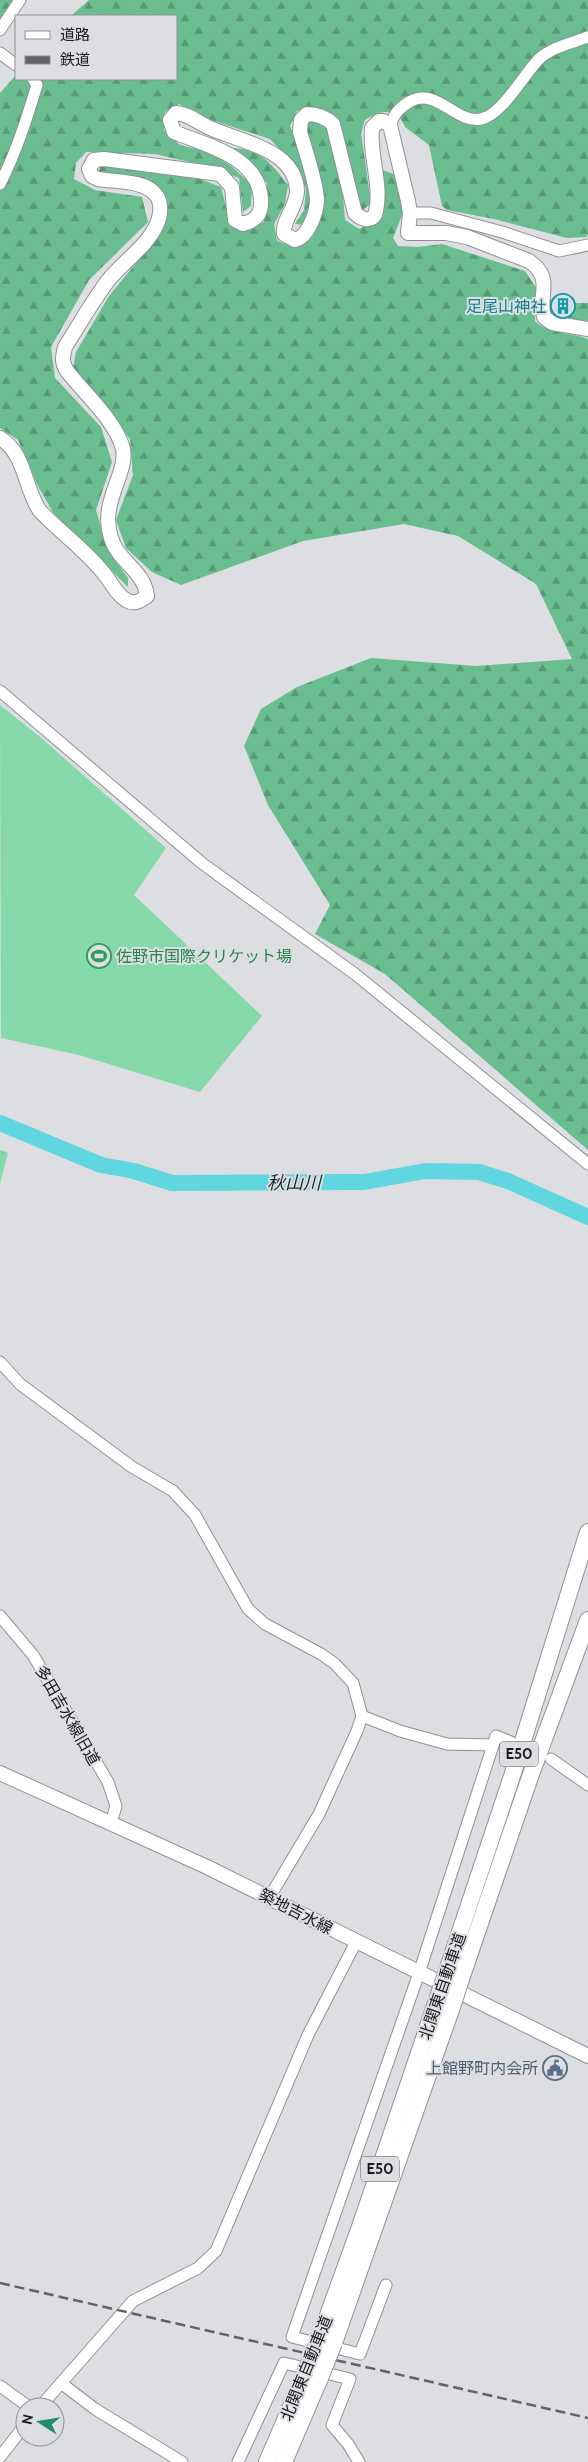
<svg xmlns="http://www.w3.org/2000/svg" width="588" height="2462" viewBox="0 0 588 2462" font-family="Cabin,'Noto Sans JP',sans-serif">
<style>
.grass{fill:#86daaa}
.forest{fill:url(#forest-firs)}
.park{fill:url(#park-crowns)}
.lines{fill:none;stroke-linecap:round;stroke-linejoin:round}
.river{stroke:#5fd6e0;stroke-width:16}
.minor-casing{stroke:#8f9194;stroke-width:13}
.major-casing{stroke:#8f9194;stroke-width:16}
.highway-casing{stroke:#8f9194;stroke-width:18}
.minor{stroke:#fff;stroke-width:11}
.major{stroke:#fff;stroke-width:14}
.highway{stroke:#fff;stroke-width:16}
.rail{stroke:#626366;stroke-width:2.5;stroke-dasharray:10 5;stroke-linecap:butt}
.highway-bridge-casing{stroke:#8f9194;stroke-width:18;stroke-linecap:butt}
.highway-bridge{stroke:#fff;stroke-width:16}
.labels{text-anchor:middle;stroke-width:4;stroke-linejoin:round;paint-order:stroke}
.shield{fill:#dcdee2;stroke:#555658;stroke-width:1}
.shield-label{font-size:15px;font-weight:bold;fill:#1b1b1d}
.culture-label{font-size:16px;fill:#0d838f;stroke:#dcdee2;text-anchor:end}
.leisure-label{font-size:16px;fill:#27864d;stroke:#dcdee2;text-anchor:start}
.street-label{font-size:16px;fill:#1b1b1d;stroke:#dcdee2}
.service-label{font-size:16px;fill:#4e5e75;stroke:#dcdee2;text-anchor:end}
.water-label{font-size:18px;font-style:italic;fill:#182d2f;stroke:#dcdee2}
</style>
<defs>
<pattern id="forest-firs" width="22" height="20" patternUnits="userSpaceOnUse" patternTransform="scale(1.25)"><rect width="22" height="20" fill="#6abd8f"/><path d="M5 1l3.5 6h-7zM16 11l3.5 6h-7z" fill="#569974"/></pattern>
<pattern id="park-crowns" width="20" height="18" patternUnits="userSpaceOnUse" patternTransform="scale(1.25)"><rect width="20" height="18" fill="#86daaa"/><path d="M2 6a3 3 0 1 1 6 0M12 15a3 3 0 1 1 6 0" fill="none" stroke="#73ba92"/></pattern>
</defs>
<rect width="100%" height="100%" fill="#dcdee2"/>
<path class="grass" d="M0,705l39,31 127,112 -32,47 128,121 -62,76 -121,-37 -78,-17z"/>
<g class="forest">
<path d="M0,0h24l-24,37z"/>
<path d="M89,0h499v234l-2,3 -19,1 -73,-19 -47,-9 -5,-4 -13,-61 -24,-18 -6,-12c-14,-6 -22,-2 -34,5l-4,13 10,70 -9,8 -21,-83 -33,-20 -11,3 -7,15 14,34 9,45 -8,20 -10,-1 9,-14 2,-21 -9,-21 -27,-29 -62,-20 -29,-15 -14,8 -1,18 16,15 31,8 20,13 21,19 -1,21 -8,6 -4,-34 -28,-11 -56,-13 -69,-2 -10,11 -2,16 21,11 47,7 6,25 -59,58 -38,67 4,31 46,49 11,35 -16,48 12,41 20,27v9l-74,-73 -15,-26 -21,-48 -18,-12v-335l16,-18v4h160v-63h-105z"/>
<path d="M310,119l11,1c18,28 22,68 24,100l14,9c32,-14 25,-30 23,-59l15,5 7,35 -11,28 5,8 20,1 24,-3 83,27 12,18 -3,17 1,15c13,13 35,11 53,18v811l-203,-176 -70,-40 15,-29 -62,-100 -24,-59 17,-37 36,-22 74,-29 105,8 96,-7 -36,-75 -78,-48 -54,-12 -101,17 -122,44 -29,-13 -26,-24 -10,-28 17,-45 -3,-36 -57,-71 3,-16 33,-56 51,-62 8,-25 -9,-21 -22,-8 -32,-5 -6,-4 1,-4 10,-3 90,15 21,8 9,36 14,5 20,-6 3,-39 -14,-20 -24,-15c31,0 41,14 59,37l-3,19 -11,20 3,17 15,5 14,-6 11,-18 -11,-93z"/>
<path d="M555,298l14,5h19v20l-38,-9 -2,-10 2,-4z"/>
</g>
<path class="park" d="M0,1150l8,3 -8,31z"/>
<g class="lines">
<path class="river" d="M0,1123l101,42 33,6 38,12 192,-1 61,-11 54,1 29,9 80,36"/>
<defs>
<g id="minor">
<path d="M0,30l20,-30"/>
<path d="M0,53l16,12"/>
<path d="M390,125c5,-12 8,-16 19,-23 27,-16 47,22 72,17 21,-4 43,-45 58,-60 13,-12 33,-16 49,-22"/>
<path d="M0,184c16,-31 27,-66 37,-99l-4,-6"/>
<path d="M410,213h21l71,19 57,19 29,-6"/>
<path d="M0,691l203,173 152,110 233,190"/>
<path d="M0,1362l20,22 112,83 41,24 22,24 53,94 17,15 56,30 13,9 19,20 9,33 -5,15 -38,83 -50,84"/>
<path d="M0,1616l33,39 75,127 8,24 -5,17"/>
<path d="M362,1716l38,15 47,13 46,1"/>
<path d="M551,1759l37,26"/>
<path d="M386,2285l-26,69 -68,-17 127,-364 77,-237 15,6"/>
<path d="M61,2383l34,26 87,53"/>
<path d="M0,2386l29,21"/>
<path d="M40,2407l93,-106 65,-33 18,-17 92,-216 48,-93"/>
<path d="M0,2457l25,-32"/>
<path d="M238,2462l46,-99 66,16 -18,46 16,19 11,18"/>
</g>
<g id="major">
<path d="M0,438c26,16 24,50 40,73 22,23 47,40 66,65 6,8 11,19 20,24 8,5 14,1 21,-4 -3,-26 -29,-34 -36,-58 -12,-36 17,-64 12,-89 -7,-28 -39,-56 -56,-78 -6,-9 -4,-15 -2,-24 14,-22 27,-45 42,-65 15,-20 40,-35 50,-58 4,-9 5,-22 -1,-29 -11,-15 -41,-13 -58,-16l-6,-3 -3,-7 5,-9 10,-1 116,15 12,13 3,33 8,4c12,-3 18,-9 18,-21 1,-46 -54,-57 -87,-71l-4,-12 6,-7c13,1 21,9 32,14 28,14 88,21 89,64 0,16 -15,29 -13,43l11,6c13,-3 21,-26 22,-39 0,-17 -12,-52 -17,-69l1,-12 6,-6c10,0 18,3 26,10l22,89c3,3 5,5 10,6 6,1 10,-2 11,-8 6,-27 -7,-56 -4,-83l7,-7h4l7,4 18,76 2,12 -2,20h38l21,4 62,24c26,18 8,34 15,56l8,6 36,6"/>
<path d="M0,1773l207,94 381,189"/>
</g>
<g id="highway">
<path d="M446,1974l67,-201 75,-241"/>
<path d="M461,1979l69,-202 58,-157"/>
<path d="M319,2340l42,-116 77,-227"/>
<path d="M334,2343l119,-339"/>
<path d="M267,2462l38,-88"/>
<path d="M284,2462l36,-84"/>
</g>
</defs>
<use href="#minor" class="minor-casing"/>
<use href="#major" class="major-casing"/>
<use href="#highway" class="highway-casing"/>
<use href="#minor" class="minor"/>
<use href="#major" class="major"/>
<use href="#highway" class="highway"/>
<path class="rail" d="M0,2283l588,135"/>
<defs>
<g id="highway-bridge">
<path d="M438,1997l8,-23"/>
<path d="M453,2004l8,-25"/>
<path d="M305,2374l14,-34"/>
<path d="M320,2378l14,-35"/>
</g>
</defs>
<use href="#highway-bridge" class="highway-bridge-casing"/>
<use href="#highway-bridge" class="highway-bridge"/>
</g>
<defs>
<symbol id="building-ring" viewBox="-11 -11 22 22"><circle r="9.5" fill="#dcdee2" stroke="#0f9aa8" stroke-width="1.5"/><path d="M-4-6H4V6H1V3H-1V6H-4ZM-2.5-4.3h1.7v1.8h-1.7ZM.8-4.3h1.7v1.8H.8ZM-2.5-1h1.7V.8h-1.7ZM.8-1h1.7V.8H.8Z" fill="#0f9aa8"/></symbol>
<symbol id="stadium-ring" viewBox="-11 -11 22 22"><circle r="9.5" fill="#dcdee2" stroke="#2e9e5b" stroke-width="1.5"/><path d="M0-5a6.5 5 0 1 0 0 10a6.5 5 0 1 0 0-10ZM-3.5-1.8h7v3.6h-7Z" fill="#2e9e5b"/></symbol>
<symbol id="civic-ring" viewBox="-11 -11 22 22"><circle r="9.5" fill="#dcdee2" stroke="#5c6f8a" stroke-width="1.5"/><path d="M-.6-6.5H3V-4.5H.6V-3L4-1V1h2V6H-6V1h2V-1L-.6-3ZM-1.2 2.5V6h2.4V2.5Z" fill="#5c6f8a"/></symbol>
</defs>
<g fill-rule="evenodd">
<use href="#building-ring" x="549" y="292" width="28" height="28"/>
<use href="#stadium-ring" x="85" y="942" width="28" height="28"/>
<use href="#civic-ring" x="541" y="2054" width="28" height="28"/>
</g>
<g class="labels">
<g class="shield">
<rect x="500" y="1741.5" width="38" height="25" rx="4"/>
<rect x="361" y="2156.5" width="38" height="25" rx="4"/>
</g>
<g class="shield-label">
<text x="519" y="1759">E50</text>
<text x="380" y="2174">E50</text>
</g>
<g class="culture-label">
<text x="546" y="312">足尾山神社</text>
</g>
<g class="leisure-label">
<text x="116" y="962">佐野市国際クリケット場</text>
</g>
<g class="street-label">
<text transform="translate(68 1715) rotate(60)" y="6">多田吉水線旧道</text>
<text transform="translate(296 1911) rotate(27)" y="6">築地吉水線</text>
<text transform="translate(442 1986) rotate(-71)" y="6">北関東自動車道</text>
<text transform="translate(306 2368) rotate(-68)" y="6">北関東自動車道</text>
</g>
<g class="service-label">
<text x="538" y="2074">上館野町内会所</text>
</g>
<g class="water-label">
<text x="294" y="1189">秋山川</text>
</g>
</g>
<rect x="15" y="15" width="162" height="65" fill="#dcdee2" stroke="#8f9093"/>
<rect x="25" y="31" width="25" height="8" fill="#ffffff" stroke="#8f9093"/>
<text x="60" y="40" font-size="15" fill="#1b1b1d">道路</text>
<rect x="25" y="56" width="25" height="8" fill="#626366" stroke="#8f9093"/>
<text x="60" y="65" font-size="15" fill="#1b1b1d">鉄道</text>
<g transform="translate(40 2422) rotate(282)"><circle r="24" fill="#dcdee2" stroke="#8f9093"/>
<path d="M0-4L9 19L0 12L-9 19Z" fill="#228d6b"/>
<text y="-8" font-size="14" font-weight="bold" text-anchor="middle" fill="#1b1b1d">N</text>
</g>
</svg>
